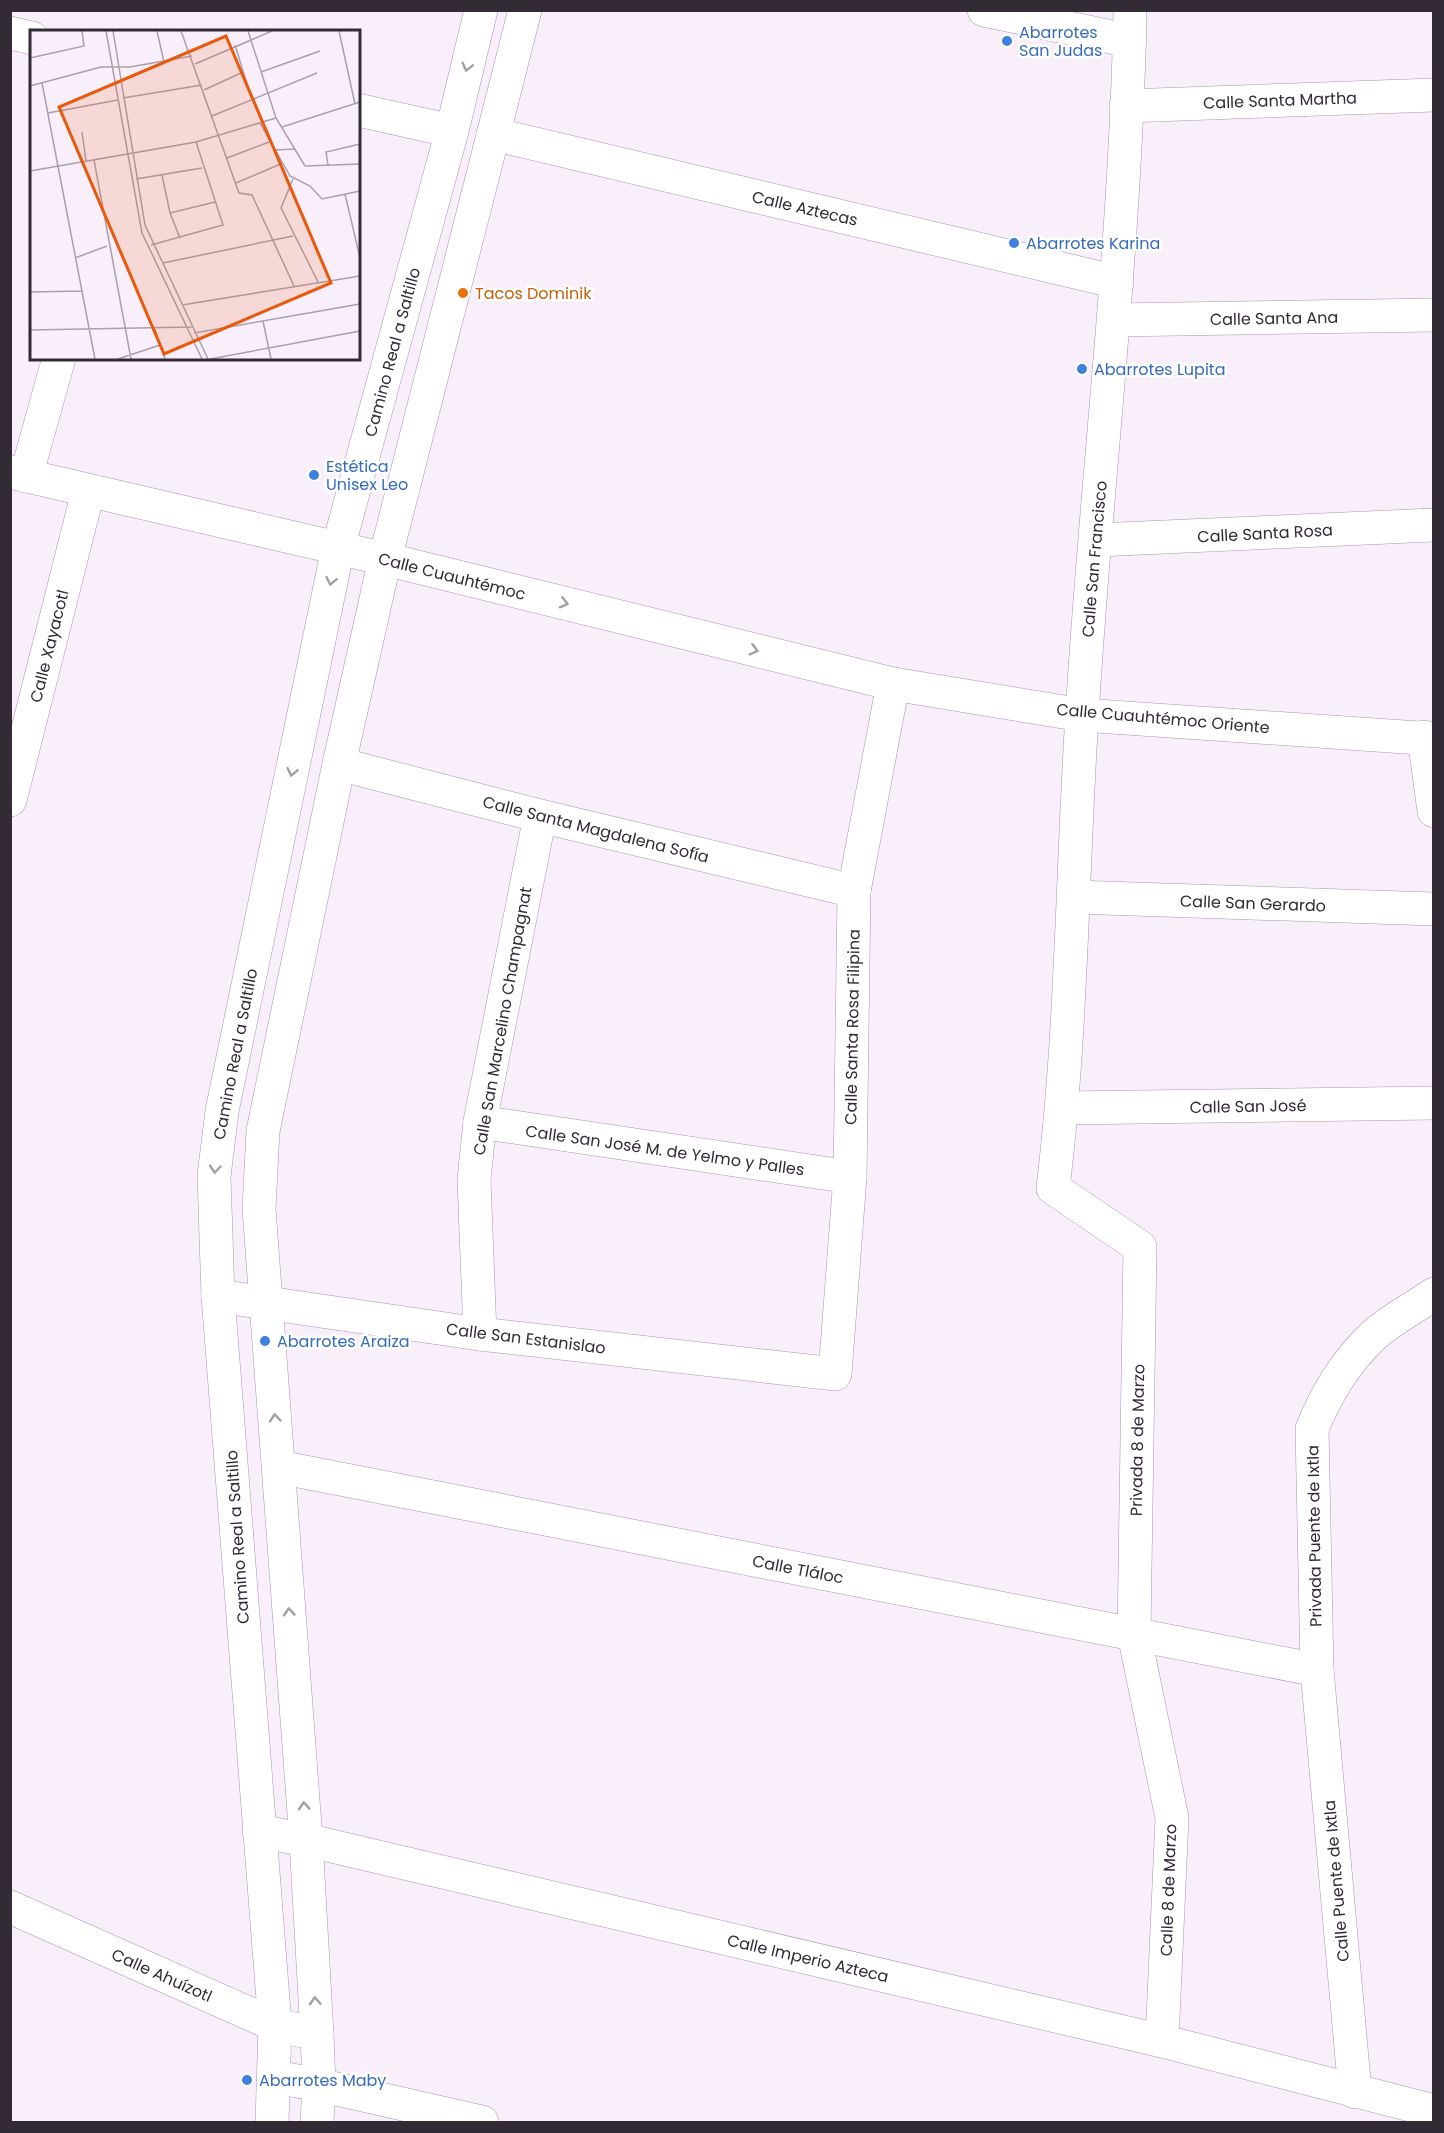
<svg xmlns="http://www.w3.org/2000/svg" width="1444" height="2133" viewBox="0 0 1444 2133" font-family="Poppins,sans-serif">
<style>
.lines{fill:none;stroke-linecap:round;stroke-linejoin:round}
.street-casing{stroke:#a995b1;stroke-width:34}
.secondary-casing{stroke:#a995b1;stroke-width:34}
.street{stroke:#fff;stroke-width:33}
.secondary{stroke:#fff;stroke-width:33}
.oneway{stroke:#a39fa4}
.shop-dot{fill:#3f7fe0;stroke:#fff;stroke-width:2}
.food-dot{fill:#e8710a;stroke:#fff;stroke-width:2}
.labels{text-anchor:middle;stroke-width:5;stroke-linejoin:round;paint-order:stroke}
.shop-label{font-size:16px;fill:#366cbe;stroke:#fff;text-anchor:start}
.street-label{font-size:16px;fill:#322a35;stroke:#fff}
.food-label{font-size:16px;fill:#c56008;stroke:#fff;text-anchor:start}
.inset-road{fill:none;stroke:#a9a0ac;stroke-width:1.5}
.view{fill:#e8590c;fill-opacity:0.15;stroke:#e8590c;stroke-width:3}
.inset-edge{fill:none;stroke:#322a35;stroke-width:3}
</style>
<rect width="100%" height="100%" fill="#f8effb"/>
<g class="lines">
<defs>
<g id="street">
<path d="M984,10l146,31"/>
<path d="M1130,10c-4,236 -34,470 -48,705 -10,158 -10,316 -29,473l87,59 -6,387 38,184 -10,223"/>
<path d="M10,33l22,5"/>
<path d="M1126,106l308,-11"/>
<path d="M358,110l94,21"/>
<path d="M493,134l624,148"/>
<path d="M1114,320l320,-5"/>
<path d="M10,472l375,87 508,125 189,31 352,24"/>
<path d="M26,476l33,-118"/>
<path d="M1096,540l338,-15"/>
<path d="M1424,737l10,74"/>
<path d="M339,764l201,52 314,75"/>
<path d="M10,800l78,-308"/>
<path d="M1074,897l359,12"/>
<path d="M1063,1108l371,-5"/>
<path d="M480,1122l370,55"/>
<path d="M218,1296l262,38 355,40 15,-197 4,-286 39,-207"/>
<path d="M480,1334l-6,-155 6,-57 60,-306"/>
<path d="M279,1467l1038,203"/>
<path d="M259,1831l47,9 856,201 272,70"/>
<path d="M10,1907l265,118 42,9"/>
<path d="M275,2077l44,8 163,37"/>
<path d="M1355,2092l-38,-422 -5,-241c13,-33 34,-68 61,-93 17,-16 41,-28 61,-42"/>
</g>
<g id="secondary">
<path d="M272,2122l3,-97 -57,-729 -4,-120 8,-65 116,-563 114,-417 29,-121"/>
<path d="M317,2122l2,-37 -2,-51 -11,-194 -47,-631 4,-78 76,-367 46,-205 140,-549"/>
</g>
</defs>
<use href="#street" class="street-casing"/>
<use href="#secondary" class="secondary-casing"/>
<use href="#street" class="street"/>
<use href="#secondary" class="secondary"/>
</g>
<defs><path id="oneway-chevron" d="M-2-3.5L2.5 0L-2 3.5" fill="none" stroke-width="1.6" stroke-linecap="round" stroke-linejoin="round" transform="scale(1.5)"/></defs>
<g class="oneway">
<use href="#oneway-chevron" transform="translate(467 67) rotate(104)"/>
<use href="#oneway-chevron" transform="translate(331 581) rotate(102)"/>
<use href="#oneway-chevron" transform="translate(564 603) rotate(14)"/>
<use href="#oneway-chevron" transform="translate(754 650) rotate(14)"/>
<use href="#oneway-chevron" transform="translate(292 772) rotate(102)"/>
<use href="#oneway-chevron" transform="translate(215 1169) rotate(95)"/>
<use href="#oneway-chevron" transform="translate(275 1418) rotate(-95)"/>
<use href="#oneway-chevron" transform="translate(289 1612) rotate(-94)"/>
<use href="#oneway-chevron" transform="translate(304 1806) rotate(-94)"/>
<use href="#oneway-chevron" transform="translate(315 2001) rotate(-93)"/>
</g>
<g class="shop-dot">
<circle cx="1007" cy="41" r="6"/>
<circle cx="1014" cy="243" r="6"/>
<circle cx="1082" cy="369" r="6"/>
<circle cx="314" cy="475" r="6"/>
<circle cx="265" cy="1341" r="6"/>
<circle cx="247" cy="2080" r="6"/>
</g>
<circle class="food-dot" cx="463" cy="293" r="6"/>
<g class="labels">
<g class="shop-label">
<text x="1019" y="38">Abarrotes<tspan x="1019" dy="18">San Judas</tspan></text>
<text x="1026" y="249">Abarrotes Karina</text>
<text x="1094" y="375">Abarrotes Lupita</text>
<text x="326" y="472">Estética<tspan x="326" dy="18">Unisex Leo</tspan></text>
<text x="277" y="1347">Abarrotes Araiza</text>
<text x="259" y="2086">Abarrotes Maby</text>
</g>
<g class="street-label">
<text transform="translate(1280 100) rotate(-2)" y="6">Calle Santa Martha</text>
<text transform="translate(805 208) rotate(13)" y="6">Calle Aztecas</text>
<text transform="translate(1274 318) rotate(-1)" y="6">Calle Santa Ana</text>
<text transform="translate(392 352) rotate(-75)" y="6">Camino Real a Saltillo</text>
<text transform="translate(1265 533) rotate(-3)" y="6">Calle Santa Rosa</text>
<text transform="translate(1094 559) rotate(-85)" y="6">Calle San Francisco</text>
<text transform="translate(452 576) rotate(14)" y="6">Calle Cuauhtémoc</text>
<text transform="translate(49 646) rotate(-76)" y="6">Calle Xayacotl</text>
<text transform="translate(1163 718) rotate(5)" y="6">Calle Cuauhtémoc Oriente</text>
<text transform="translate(596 829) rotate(14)" y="6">Calle Santa Magdalena Sofía</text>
<text transform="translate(1253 903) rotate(2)" y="6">Calle San Gerardo</text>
<text transform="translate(502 1021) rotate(-80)" y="6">Calle San Marcelino Champagnat</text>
<text transform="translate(852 1027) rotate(-89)" y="6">Calle Santa Rosa Filipina</text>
<text transform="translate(235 1054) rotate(-79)" y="6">Camino Real a Saltillo</text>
<text transform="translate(1248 1106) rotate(-1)" y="6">Calle San José</text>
<text transform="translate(665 1150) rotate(8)" y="6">Calle San José M. de Yelmo y Palles</text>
<text transform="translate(526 1338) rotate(7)" y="6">Calle San Estanislao</text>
<text transform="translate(1137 1440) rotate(-89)" y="6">Privada 8 de Marzo</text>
<text transform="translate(1314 1536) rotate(-91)" y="6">Privada Puente de Ixtla</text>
<text transform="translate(237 1537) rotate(-94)" y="6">Camino Real a Saltillo</text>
<text transform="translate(798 1569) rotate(11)" y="6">Calle Tláloc</text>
<text transform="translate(1336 1881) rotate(-95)" y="6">Calle Puente de Ixtla</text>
<text transform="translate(1168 1890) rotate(-88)" y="6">Calle 8 de Marzo</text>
<text transform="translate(808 1958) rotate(13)" y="6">Calle Imperio Azteca</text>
<text transform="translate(162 1975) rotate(24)" y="6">Calle Ahuízotl</text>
</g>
<g class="food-label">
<text x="475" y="299">Tacos Dominik</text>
</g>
</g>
<g transform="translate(30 30)">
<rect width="330" height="330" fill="#f8effb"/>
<path class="inset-road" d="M76,1l36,202 60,126M83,1l32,194 63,134M127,1l7,31M151,1l58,162 13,2 42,91M218,1l28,87 29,48M309,1l16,73M205,15l16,52M0,28l54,-12 -2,-15M165,34l77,-33M231,42l59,-21M12,53l53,276M0,56l71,-19h29l62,-11M174,60l39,-18M93,68l79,-13M18,83l70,-13M182,86l105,-43M230,93l30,53 20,10 12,13 38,-8M252,97l78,-25M52,102l4,29M245,120l20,-1M197,128l42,-16M64,130l37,199M298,135l-2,-13 34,-8M275,136l55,-2M0,141l166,-29 80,-24M132,145l8,38 10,25M106,149l66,-11M263,149l-12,29 37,74M206,153l47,-20M315,164l15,64M140,183l45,-11M121,215l72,-20 -27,-83M45,228l32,-12M133,233l130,-27M0,262l52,-1M152,275l178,-29M233,291l8,38M124,297l11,32M0,300l162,-3M164,303l166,-29M88,329l42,-14M180,329l150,-28"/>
<path class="view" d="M196,6l105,247 -167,71 -105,-247z"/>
<rect width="330" height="330" class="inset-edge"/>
</g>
<rect width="1444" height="2133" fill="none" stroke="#322a35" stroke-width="24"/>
</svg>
